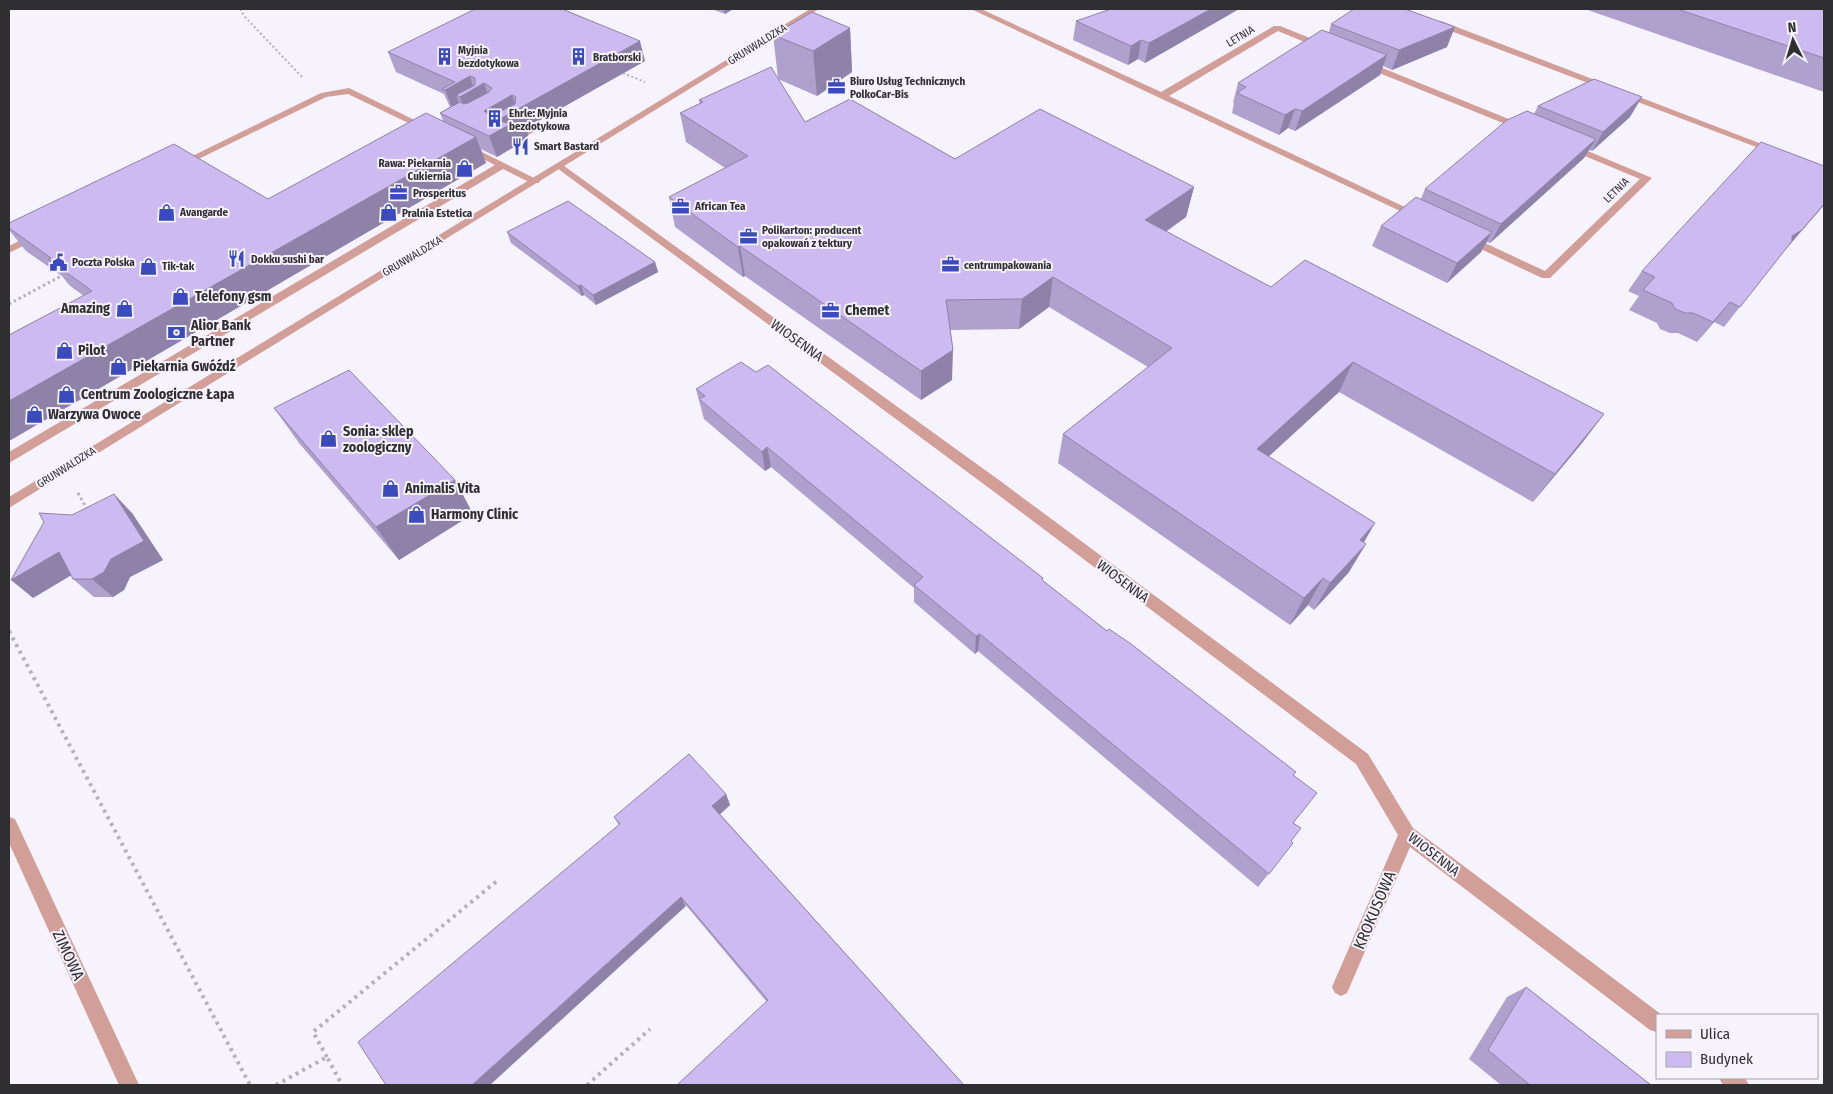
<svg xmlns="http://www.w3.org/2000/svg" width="1833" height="1094" viewBox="0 0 1833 1094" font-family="'Fira Sans Condensed',sans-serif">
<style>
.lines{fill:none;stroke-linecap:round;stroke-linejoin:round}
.path-far2{stroke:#b4b2b9;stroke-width:2;stroke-dasharray:2 2.5;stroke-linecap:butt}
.path-far1{stroke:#b4b2b9;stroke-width:3;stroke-dasharray:2.5 3;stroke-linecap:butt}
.path{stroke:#b4b2b9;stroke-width:4;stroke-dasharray:3 4.5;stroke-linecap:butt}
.service{fill:#d19e98;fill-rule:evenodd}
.minor{fill:#d19e98;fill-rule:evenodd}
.tertiary{fill:#d19e98;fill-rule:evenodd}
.wall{fill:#afa0ce}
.shaded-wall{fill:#8f82a8}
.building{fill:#ccbaf0;stroke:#8f82a8;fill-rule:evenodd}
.labels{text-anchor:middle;stroke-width:4;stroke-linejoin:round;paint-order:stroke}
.far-street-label{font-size:11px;fill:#2f2e31;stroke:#f6f3fc}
.far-poi-label{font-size:11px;font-weight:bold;fill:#2f2e31;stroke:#f6f3fc;text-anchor:start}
.poi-label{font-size:14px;font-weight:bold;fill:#2f2e31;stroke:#f6f3fc;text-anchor:start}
.street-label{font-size:14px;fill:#2f2e31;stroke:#f6f3fc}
.near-street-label{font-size:16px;fill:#2f2e31;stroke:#f6f3fc}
</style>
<rect width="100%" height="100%" fill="#f6f3fc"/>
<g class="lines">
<g class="path-far2">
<path d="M240,9l5,8 57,60"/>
<path d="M623,73l22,9"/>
</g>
<g class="path-far1">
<path d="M9,304l54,-29"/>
<path d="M78,493l10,18"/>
</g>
<g class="path">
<path d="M9,631l241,454"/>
<path d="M327,1057l-14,-25 184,-151"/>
<path d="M276,1085l51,-28 15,28"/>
<path d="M587,1085l63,-56"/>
</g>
<g class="service">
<path d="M349,88l84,41 -5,3 -3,-1 -77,-37 -22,3 -144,70h-6l-2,-2 147,-72z"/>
<path d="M534,125l3,1v4l-20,11h-6l-2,-2z"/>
<path d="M468,145l72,36 -1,2h-8l-28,-14 -494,294v-11l486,-287 -30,-15 -2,-2z"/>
<path d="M37,232l5,3 -1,2 -32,16v-7z"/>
</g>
<g class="minor">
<path d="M971,9h10l180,83 113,-66h6l45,18v4h-6l-41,-17 -109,65 255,120 -5,3 -4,-1z"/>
<path d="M1435,21h6l339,130 -2,2h-6l-337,-128z"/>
<path d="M1365,61l161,65 2,2 -5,3 -3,-1 -158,-64 -1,-2z"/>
<path d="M1571,144l81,34 -102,100h-8l-78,-37 -1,-2 1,-2h8l73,34 95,-92 -72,-30v-4z"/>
<path d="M560,163l443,320 365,271 45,74 249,187h-5v17l-7,-2 -240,-183 -63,146 -6,3 -6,-3 -3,-6 66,-152 -42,-71 -363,-273 -436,-323 -2,-2z"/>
<path d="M9,817l6,2 124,266h-20l-110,-242z"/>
<path d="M1719,1078h26l4,7h-26z"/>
</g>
<path class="tertiary" d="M810,9h9l-810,499v-11z"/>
</g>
<g class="wall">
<path d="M712,9h21l-8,5z"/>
<path d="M1239,9l-94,54 -7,-4 -10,6 -55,-25 3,-19z"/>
<path d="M1585,9h239v83z"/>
<path d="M1331,24l116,23 -55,23 -9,-4 -3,9 -85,56 -7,-3 -9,7 -47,-22 2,-10h-1l5,-20 91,-51z"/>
<path d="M850,28l2,44 -35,24 -39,-17 27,43 150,37 239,28 -8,30 -20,15 105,55 333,127 -22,29 -49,59 -194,-110 -71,65 96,86 -15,29 -35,38 -6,-5 -18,20 -232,-162 5,-29 85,-67 -99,-60 -30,22 -69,1 2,50 -31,20 -176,-124 -2,1 -68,-50 -6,-30 56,-29 -39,-26 -6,-29 20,-9 -1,-4 79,-22 -5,-43z"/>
<path d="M388,52l257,9 -119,67 3,10 -32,19 -16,-8 5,14 -477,278v-106l75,-39 -15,-11 -7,-9 -36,-25 -17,-21v-7l259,-24 175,-78 -3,-8 10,-6 -6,-13 -48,-22z"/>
<path d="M1538,106l92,11 -38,34 -3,-1 -5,8 -94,85 -3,-1 -6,10 -34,31 -75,-37 9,-20 40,-27 4,-10 109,-75z"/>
<path d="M1824,166v39l-39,45 -61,77 -10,-5 -17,20 -19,-9h-8l-10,-4 -3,-6 -28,-13 10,-14 -11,-5 14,-20z"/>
<path d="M507,232l148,30 3,10 -62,33 -12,-10 -2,1 -71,-53z"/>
<path d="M696,389l347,192 64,50 189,141 -3,3 12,33 -12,15 -2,18 2,2 -35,44 -280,-236 -3,3 -61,-52v-14l-143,-121 -6,4 -61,-52z"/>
<path d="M274,408l181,72 18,34 -74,46 -100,-117z"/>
<path d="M132,513l31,47 -33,17 -6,13 -11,7h-19l-21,-18 -2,-4 -38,23 39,-83z"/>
<path d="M726,794l4,11 -10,9 244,271 -198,-84 -147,-176 -5,-8z"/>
<path d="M1526,987l125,98h-150l-32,-26 38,-62z"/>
</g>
<g class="shaded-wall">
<path d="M724,9h9l-8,5z"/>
<path d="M1211,9h28l-94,54 4,-20z"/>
<path d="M1455,27l-8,20 -55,23 7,-20z"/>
<path d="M850,28l2,44 -35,24 -4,-45z"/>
<path d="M1141,40l-3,19 -10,6 3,-19z"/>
<path d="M640,41l5,20 -119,67 3,10 -32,19 -8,-21 -5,-25 28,-16 5,14z"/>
<path d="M1387,55l-7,20 -85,56 7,-20z"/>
<path d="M470,76l4,13 10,-6 7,20 -23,14 -8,-20 -4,-2 4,11 -7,4 -8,-20z"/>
<path d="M1642,97l-12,20 -38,34 11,-19z"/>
<path d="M1295,109l-7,19 -9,7 6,-20z"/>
<path d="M476,137l10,26 -477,278v-40z"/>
<path d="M1596,139l-12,19 -94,85 11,-19z"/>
<path d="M1194,187l-8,30 -48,33 7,-30z"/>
<path d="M1824,204v1l-39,45 7,-14z"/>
<path d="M1492,232l-11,20 -34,31 10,-20z"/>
<path d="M740,246l5,30 -2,1 -5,-30z"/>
<path d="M655,262l3,10 -62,33 -3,-10z"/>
<path d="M1053,277l-4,30 -30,22 3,-30z"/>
<path d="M581,285l3,10 -2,1 -4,-10z"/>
<path d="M1730,302l-16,20 -17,20 16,-20z"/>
<path d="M953,350l-1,30 -31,20v-29z"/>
<path d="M1353,362l-14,30 -94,86 12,-29z"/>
<path d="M1604,414l-22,29 -49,59 22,-28z"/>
<path d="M767,447l4,20 -6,4 -3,-19z"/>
<path d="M455,480l18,34 -74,46 -23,-33z"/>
<path d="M114,494l18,19 31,47 -33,17 -6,13 -11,7 -21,-18z"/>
<path d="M1375,523l-16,28 1,-11z"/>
<path d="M1366,544l-17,28 -35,38 16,-27z"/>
<path d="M59,552l21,18 -47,28 -22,-18z"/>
<path d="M1323,578l-15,27 -18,20 14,-27z"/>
<path d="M980,634l-2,17 -3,3 1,-18z"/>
<path d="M726,794l4,11 -13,12 -5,-11z"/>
<path d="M681,897l5,9 -196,179h-18z"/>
</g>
<g class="building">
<path d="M475,9h87l78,32 -140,78 3,3 7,1 12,-5 -33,18 -49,-23 20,-11 4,2 4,-1 21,-11 3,-4 -8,-5 -24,14 -4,-2 19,-10v-7l-5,-2 -25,14 -3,-1 13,-7 -67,-30zM512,95l4,2 -1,7 -24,12 -7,-5z"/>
<path d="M1111,9h100l-62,34 -8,-3 -10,6 -55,-25z"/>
<path d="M1354,9h51l50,18 -56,23 -68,-26z"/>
<path d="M1677,9h147v49z"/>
<path d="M812,12l38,16 -37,23 -40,-16z"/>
<path d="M1322,30l65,25 -85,56 -7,-2 -10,6 -48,-22 9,-6 -8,-4z"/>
<path d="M771,67l34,55 45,-23 105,60 85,-50 154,78 -49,33 126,67 34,-27 299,154 -49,60 -202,-112 -96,87 118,74 -15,17 6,4 -36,39 -7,-5 -19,20 -241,-164 109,-86 -119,-71 -31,22 -76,1 7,50 -32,21 -181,-125 -2,1 -69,-50 79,-41 -68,-43 23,-11 -4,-2z"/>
<path d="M1594,79l48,18 -39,35 -65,-26z"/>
<path d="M1527,111l69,28 -95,85 -76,-35 82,-69z"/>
<path d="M426,113l50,24 -467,264v-66l83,-44 -44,-32 3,-1 -42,-30v-5l165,-79 94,55z"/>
<path d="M1761,142l63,24v38l-22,26 -10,6v5l-52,66 -10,-5 -17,20 -20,-9h-8l-10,-4 -3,-6 -29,-13 12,-13 -13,-6z"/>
<path d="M1416,197l76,35 -35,31 -76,-37z"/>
<path d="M568,201l87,61 -62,33 -12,-10 -3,1 -71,-54z"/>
<path d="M741,362l15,10 12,-7 275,213 -1,2 65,51 2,-2 22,15 165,128 -3,3 24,18 -24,30 8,5 -10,13 2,2 -24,31 -289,-240 -4,2 -62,-51 9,-8 -156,-130 -5,5 -63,-53 6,-3 -9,-7z"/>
<path d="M349,370l106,110 -79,47 -102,-119z"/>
<path d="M114,494l30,47 -33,18 -7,13 -12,7h-19l-14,-27 -48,28 33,-58 -5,-9 33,2z"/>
<path d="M689,754l37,40 -14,12 252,279h-287l91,-85 -87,-103 -209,188h-86l-28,-43 262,-218 -6,-7z"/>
<path d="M1526,987l125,98h-121l-42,-35z"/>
</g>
<defs>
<symbol id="building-bare" viewBox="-9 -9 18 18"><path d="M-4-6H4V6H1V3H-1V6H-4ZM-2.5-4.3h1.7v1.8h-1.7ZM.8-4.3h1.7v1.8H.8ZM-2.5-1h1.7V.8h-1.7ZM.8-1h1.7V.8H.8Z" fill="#3b4abd" stroke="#f6f3fc" stroke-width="2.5" paint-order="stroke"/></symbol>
<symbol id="office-bare" viewBox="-9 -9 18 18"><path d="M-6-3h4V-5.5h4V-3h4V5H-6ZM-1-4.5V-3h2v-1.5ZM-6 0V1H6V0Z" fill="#3b4abd" stroke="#f6f3fc" stroke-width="2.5" paint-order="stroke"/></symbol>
<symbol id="restaurant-bare" viewBox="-9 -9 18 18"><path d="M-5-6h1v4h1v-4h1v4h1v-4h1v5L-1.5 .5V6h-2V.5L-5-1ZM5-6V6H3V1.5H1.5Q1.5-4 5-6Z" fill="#3b4abd" stroke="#f6f3fc" stroke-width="2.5" paint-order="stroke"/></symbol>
<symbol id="shop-bare" viewBox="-9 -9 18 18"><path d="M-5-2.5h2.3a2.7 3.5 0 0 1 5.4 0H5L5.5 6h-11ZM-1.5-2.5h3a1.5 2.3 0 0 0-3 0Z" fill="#3b4abd" stroke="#f6f3fc" stroke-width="2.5" paint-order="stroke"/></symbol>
<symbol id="civic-bare" viewBox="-9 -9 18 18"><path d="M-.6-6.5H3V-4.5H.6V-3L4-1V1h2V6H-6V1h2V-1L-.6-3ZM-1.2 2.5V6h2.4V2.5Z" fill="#3b4abd" stroke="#f6f3fc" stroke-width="2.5" paint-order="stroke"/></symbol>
<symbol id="bank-bare" viewBox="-9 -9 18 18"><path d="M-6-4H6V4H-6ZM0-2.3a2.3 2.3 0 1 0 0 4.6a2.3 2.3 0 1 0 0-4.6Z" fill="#3b4abd" stroke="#f6f3fc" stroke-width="2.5" paint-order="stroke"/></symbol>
</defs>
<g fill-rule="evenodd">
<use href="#building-bare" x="432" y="44" width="25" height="25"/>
<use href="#building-bare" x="566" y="44" width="25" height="25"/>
<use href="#office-bare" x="824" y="74" width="25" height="25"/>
<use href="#building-bare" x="482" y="106" width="25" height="25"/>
<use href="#restaurant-bare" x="508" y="134" width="25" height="25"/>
<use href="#shop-bare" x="452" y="156" width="25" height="25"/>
<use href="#office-bare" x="386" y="180" width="25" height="25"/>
<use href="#office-bare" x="668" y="194" width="25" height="25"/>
<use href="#shop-bare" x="154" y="200" width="25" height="25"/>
<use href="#shop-bare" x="376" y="200" width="25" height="25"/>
<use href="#office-bare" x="736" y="224" width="25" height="25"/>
<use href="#restaurant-bare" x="224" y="246" width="25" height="25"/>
<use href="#civic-bare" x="46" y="250" width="25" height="25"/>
<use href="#office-bare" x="938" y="252" width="25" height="25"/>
<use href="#shop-bare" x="136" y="254" width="25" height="25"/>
<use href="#shop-bare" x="168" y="284" width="25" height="25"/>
<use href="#shop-bare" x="112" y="296" width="25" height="25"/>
<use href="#office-bare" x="818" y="298" width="25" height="25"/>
<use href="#bank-bare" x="164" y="320" width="25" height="25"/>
<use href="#shop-bare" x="52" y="338" width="25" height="25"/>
<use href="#shop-bare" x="106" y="354" width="25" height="25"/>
<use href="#shop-bare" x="54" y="382" width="25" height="25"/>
<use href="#shop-bare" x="22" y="402" width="25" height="25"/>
<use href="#shop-bare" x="316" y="426" width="25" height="25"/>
<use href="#shop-bare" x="378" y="476" width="25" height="25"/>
<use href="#shop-bare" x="404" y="502" width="25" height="25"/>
</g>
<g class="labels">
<g class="far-street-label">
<text transform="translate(1240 36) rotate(-31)" y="4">LETNIA</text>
<text transform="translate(757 44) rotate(-32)" y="4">GRUNWALDZKA</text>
<text transform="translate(1616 190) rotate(-44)" y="4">LETNIA</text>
<text transform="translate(412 256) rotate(-31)" y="4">GRUNWALDZKA</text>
<text transform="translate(66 467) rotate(-32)" y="4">GRUNWALDZKA</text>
</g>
<g class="far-poi-label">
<text x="458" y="54">Myjnia<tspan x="458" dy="13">bezdotykowa</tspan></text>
<text x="593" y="61">Bratborski</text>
<text x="850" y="85">Biuro Usług Technicznych<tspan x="850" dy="13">PolkoCar-Bis</tspan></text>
<text x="509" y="117">Ehrle: Myjnia<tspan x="509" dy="13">bezdotykowa</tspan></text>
<text x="534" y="150">Smart Bastard</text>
<text x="451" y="167" text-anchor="end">Rawa: Piekarnia<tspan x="451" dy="13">Cukiernia</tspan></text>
<text x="413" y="197">Prosperitus</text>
<text x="695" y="210">African Tea</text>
<text x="180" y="216">Avangarde</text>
<text x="402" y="217">Pralnia Estetica</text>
<text x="762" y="234">Polikarton: producent<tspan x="762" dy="13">opakowań z tektury</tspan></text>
<text x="251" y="263">Dokku sushi bar</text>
<text x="72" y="266">Poczta Polska</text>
<text x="964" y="269">centrumpakowania</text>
<text x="162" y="270">Tik-tak</text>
</g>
<g class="poi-label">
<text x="195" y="301">Telefony gsm</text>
<text x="110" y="313" text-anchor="end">Amazing</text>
<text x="845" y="315">Chemet</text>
<text x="191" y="330">Alior Bank<tspan x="191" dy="16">Partner</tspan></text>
<text x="78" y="355">Pilot</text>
<text x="133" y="371">Piekarnia Gwóźdź</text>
<text x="81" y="399">Centrum Zoologiczne Łapa</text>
<text x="48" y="419">Warzywa Owoce</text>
<text x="343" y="436">Sonia: sklep<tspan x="343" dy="16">zoologiczny</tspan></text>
<text x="405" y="493">Animalis Vita</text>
<text x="431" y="519">Harmony Clinic</text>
</g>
<g class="street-label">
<text transform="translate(797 340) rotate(36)" y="5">WIOSENNA</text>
<text transform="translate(1123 581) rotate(37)" y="5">WIOSENNA</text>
<text transform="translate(1434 854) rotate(38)" y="5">WIOSENNA</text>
</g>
<g class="near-street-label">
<text transform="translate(1374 910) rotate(-67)" y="6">KROKUSOWA</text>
<text transform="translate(69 955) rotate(65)" y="6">ZIMOWA</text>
</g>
</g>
<rect width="1833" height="1094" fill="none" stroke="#2f2e31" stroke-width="20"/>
<rect x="1656" y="1014" width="162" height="65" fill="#f6f3fc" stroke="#a6a4ab"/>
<rect x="1666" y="1030" width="25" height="8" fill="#d19e98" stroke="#a6a4ab"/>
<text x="1700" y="1039" font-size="15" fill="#2f2e31">Ulica</text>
<rect x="1666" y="1052" width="25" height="15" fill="#ccbaf0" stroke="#a6a4ab"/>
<text x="1700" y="1064" font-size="15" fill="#2f2e31">Budynek</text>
<g transform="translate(1793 40) rotate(355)" stroke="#f6f3fc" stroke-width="4" paint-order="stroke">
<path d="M0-4L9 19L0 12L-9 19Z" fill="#2f2e31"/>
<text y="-8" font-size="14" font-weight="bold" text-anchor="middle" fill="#2f2e31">N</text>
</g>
</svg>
